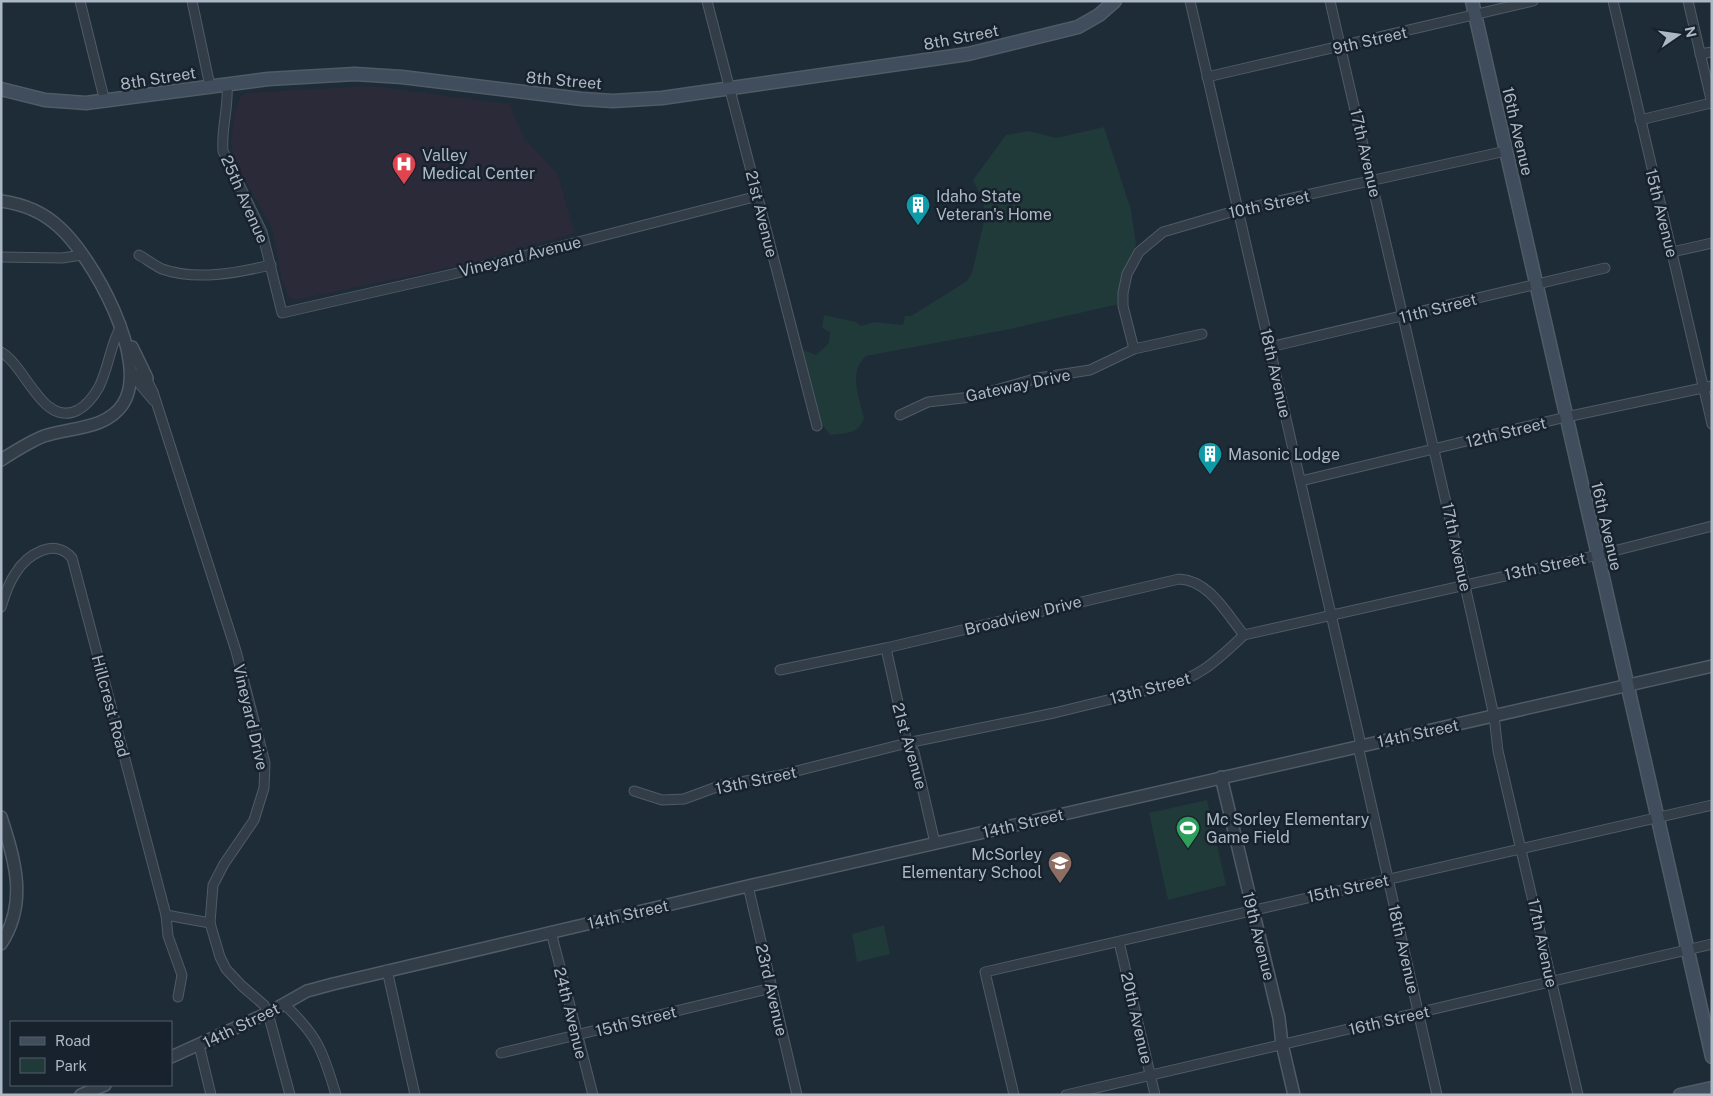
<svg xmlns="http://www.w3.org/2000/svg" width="1713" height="1096" viewBox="0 0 1713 1096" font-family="'Public Sans',sans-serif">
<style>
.medical{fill:#2b2a39}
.green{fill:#203939}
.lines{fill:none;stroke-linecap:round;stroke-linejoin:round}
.minor-casing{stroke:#4f5b66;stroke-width:11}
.tertiary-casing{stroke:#4f5b66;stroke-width:14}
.secondary-casing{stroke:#4f5b66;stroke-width:15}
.minor{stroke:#323d48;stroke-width:9}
.tertiary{stroke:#323d48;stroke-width:11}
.secondary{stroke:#3f4d5c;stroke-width:12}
.labels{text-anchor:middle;stroke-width:5;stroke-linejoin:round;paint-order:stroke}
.street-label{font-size:16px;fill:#acb8c5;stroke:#18222d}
.poi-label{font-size:16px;fill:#acb8c5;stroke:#18222d;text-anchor:start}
</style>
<rect width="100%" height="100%" fill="#1e2c38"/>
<path class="medical" d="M371,86l139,18 14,34 33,35 18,60 -108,31 -172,36 -6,-2 -7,-18 -10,-52 -38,-68 -3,-18 3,-25 6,-20 6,-4z"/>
<g class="green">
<path d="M1104,127l27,83 5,34 -17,60 -109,25 -144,27c-18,16 -7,41 -2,62 -5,16 -18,15 -34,17l-8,-11 -19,-74 13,5 13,-12 1,-11 -8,-4 2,-13 32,7 5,4 13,-4 29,3 2,-9h6l56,-35 5,-8 13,-56 -2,-17 -10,-20 33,-45 23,-4 27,7z"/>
<path d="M1207,800l19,85 -58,15 -19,-87z"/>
<path d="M884,925l6,29 -33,8 -5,-28z"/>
</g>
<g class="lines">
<defs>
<g id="minor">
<path d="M80,1l25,101"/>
<path d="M192,1l18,85"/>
<path d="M707,1l110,425"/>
<path d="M1190,1l171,744"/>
<path d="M1330,1c54,239 112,476 164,715l4,35 80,344"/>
<path d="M1613,1l99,423"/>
<path d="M1688,1l24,103"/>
<path d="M1700,54l12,-2"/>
<path d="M1207,77l326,-76"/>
<path d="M227,84c2,23 -6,44 -4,67l39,81 20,81 171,-39 305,-78"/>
<path d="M1640,120l71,-17"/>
<path d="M1672,252l40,-9"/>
<path d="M139,255c7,4 15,10 23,14 34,12 74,4 109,-4"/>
<path d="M1,257l61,1 20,-3"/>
<path d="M1270,347l335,-79"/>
<path d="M1134,349l-11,-43v-13l4,-19 12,-22 24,-20 75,-22 268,-59"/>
<path d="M1,352c25,14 42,76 77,58 9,-5 16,-14 21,-23 10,-20 11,-42 22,-61"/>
<path d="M130,374h14l9,18 83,259 29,112 -1,25 -10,32 -30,44 -11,21 -3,38 10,34 6,12 16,17 22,19 4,8 22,82"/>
<path d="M130,380l7,1 17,20"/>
<path d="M900,415l28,-13 43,-5 67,-19 52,-8 44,-21 68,-15"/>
<path d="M1301,481l265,-64 146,-31"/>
<path d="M1,607c4,-12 7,-23 14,-33 12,-20 40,-37 57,-16l94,357 44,8"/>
<path d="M886,648l21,95 7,9 21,91"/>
<path d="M780,670l106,-22 293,-69c30,1 48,35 65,56"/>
<path d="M1358,746l79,349"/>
<path d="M634,791l28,9 22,-1 38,-14 59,-10 126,-32 147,-30 111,-27c36,-9 52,-26 79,-51l354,-80 114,-29"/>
<path d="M748,886l49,209"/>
<path d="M166,915l2,21 14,39 -4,22"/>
<path d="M551,932l42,163"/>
<path d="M1119,942l36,153"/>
<path d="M387,970l28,125"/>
<path d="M284,1004c34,32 39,47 52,91"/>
<path d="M199,1045l12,50"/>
<path d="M501,1053l271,-65"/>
<path d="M1014,1095l-29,-123 727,-167"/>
<path d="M1066,1095l646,-151"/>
</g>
<g id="tertiary">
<path d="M1,201c22,3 42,11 58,26 33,29 92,134 64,177 -17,26 -53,23 -79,32 -15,6 -29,15 -43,24"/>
<path d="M132,347l15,31"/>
<path d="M1221,777l58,241 3,26 12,51"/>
<path d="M1,817c14,43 27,86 0,127"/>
<path d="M171,1057l97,-44 39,-22 26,-7 415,-98 964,-220"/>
<path d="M81,1095l24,-10"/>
</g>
<g id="secondary">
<path d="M1472,1l240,1056"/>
<path d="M1,89l44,11 41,3 182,-24 87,-5 47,3 180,22 31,2 49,-3 306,-44 110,-27 21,-12 16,-14"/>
<path d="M1680,1095l32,-7"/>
</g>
</defs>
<use href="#minor" class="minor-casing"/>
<use href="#tertiary" class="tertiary-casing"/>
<use href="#secondary" class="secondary-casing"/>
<use href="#minor" class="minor"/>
<use href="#tertiary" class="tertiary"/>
<use href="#secondary" class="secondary"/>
</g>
<defs>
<symbol id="hospital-pin" viewBox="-11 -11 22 30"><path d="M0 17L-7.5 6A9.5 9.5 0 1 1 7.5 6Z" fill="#e0444e" stroke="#18222d"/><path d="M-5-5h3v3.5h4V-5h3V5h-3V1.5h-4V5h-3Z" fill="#fff"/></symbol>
<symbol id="building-pin" viewBox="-11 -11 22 30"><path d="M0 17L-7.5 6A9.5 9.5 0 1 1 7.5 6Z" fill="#0f9aa8" stroke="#18222d"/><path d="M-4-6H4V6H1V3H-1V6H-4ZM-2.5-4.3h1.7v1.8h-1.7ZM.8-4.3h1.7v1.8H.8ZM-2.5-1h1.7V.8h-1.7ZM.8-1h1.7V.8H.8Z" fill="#fff"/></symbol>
<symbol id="stadium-pin" viewBox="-11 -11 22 30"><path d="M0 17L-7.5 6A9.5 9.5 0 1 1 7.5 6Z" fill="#2e9e5b" stroke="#18222d"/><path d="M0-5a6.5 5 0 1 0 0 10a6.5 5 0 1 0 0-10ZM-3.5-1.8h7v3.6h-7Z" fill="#fff"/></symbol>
<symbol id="school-pin" viewBox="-11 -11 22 30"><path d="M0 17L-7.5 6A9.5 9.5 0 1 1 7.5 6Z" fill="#8d6e63" stroke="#18222d"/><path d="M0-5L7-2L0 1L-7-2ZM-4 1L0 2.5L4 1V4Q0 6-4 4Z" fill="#fff"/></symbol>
</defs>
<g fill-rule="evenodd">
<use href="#hospital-pin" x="390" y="150" width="28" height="38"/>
<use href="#building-pin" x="904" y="191" width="28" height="38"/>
<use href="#building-pin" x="1196" y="440" width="28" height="38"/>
<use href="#stadium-pin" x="1174" y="814" width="28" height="38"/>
<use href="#school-pin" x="1046" y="849" width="28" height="38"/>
</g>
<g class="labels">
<g class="street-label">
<text transform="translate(961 37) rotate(-11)" y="6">8th Street</text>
<text transform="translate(1370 40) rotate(-13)" y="6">9th Street</text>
<text transform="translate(158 78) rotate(-9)" y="6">8th Street</text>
<text transform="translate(564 80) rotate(5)" y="6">8th Street</text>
<text transform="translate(1518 131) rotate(77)" y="6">16th Avenue</text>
<text transform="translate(1366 153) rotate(77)" y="6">17th Avenue</text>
<text transform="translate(245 199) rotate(66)" y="6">25th Avenue</text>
<text transform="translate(1269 204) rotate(-12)" y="6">10th Street</text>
<text transform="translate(1662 213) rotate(76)" y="6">15th Avenue</text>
<text transform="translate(762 214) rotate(76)" y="6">21st Avenue</text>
<text transform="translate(520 256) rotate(-14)" y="6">Vineyard Avenue</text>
<text transform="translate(1438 308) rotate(-14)" y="6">11th Street</text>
<text transform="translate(1276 373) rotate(77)" y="6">18th Avenue</text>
<text transform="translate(1018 385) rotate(-12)" y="6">Gateway Drive</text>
<text transform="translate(1506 432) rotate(-14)" y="6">12th Street</text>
<text transform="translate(1607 526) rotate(77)" y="6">16th Avenue</text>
<text transform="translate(1457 547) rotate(78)" y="6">17th Avenue</text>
<text transform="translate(1545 566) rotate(-12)" y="6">13th Street</text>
<text transform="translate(1023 615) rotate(-14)" y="6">Broadview Drive</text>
<text transform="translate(1150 688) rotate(-15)" y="6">13th Street</text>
<text transform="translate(111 706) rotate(75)" y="6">Hillcrest Road</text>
<text transform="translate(251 717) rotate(77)" y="6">Vineyard Drive</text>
<text transform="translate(1418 733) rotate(-12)" y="6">14th Street</text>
<text transform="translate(910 746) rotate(74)" y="6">21st Avenue</text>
<text transform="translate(756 780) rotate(-12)" y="6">13th Street</text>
<text transform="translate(1023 823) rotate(-13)" y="6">14th Street</text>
<text transform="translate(1348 888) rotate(-12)" y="6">15th Street</text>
<text transform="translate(628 914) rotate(-13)" y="6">14th Street</text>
<text transform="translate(1259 936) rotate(76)" y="6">19th Avenue</text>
<text transform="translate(1543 943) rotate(78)" y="6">17th Avenue</text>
<text transform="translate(1404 949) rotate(77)" y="6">18th Avenue</text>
<text transform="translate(772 990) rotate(77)" y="6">23rd Avenue</text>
<text transform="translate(571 1013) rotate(76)" y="6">24th Avenue</text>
<text transform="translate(1137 1018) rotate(77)" y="6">20th Avenue</text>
<text transform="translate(1389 1020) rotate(-13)" y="6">16th Street</text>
<text transform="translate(636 1021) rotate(-14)" y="6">15th Street</text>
<text transform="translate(241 1025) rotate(-26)" y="6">14th Street</text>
</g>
<g class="poi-label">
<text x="422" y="161">Valley<tspan x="422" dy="18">Medical Center</tspan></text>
<text x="936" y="202">Idaho State<tspan x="936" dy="18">Veteran's Home</tspan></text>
<text x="1228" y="460">Masonic Lodge</text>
<text x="1206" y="825">Mc Sorley Elementary<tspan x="1206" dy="18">Game Field</tspan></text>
<text x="1042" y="860" text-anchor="end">McSorley<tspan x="1042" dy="18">Elementary School</tspan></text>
</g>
</g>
<rect width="1713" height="1096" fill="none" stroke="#acb8c5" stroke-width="5"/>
<rect x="10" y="1021" width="162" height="65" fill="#18222d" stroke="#535e6a"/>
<rect x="20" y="1037" width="25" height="8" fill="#3f4d5c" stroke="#535e6a"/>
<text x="55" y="1046" font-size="15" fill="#acb8c5">Road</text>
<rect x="20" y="1058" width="25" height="15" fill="#203939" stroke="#535e6a"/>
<text x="55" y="1071" font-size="15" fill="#acb8c5">Park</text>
<g transform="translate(1678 35) rotate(77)" stroke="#18222d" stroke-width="4" paint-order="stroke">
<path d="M0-4L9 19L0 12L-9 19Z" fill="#acb8c5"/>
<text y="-8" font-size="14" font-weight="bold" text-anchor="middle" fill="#acb8c5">N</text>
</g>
</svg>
